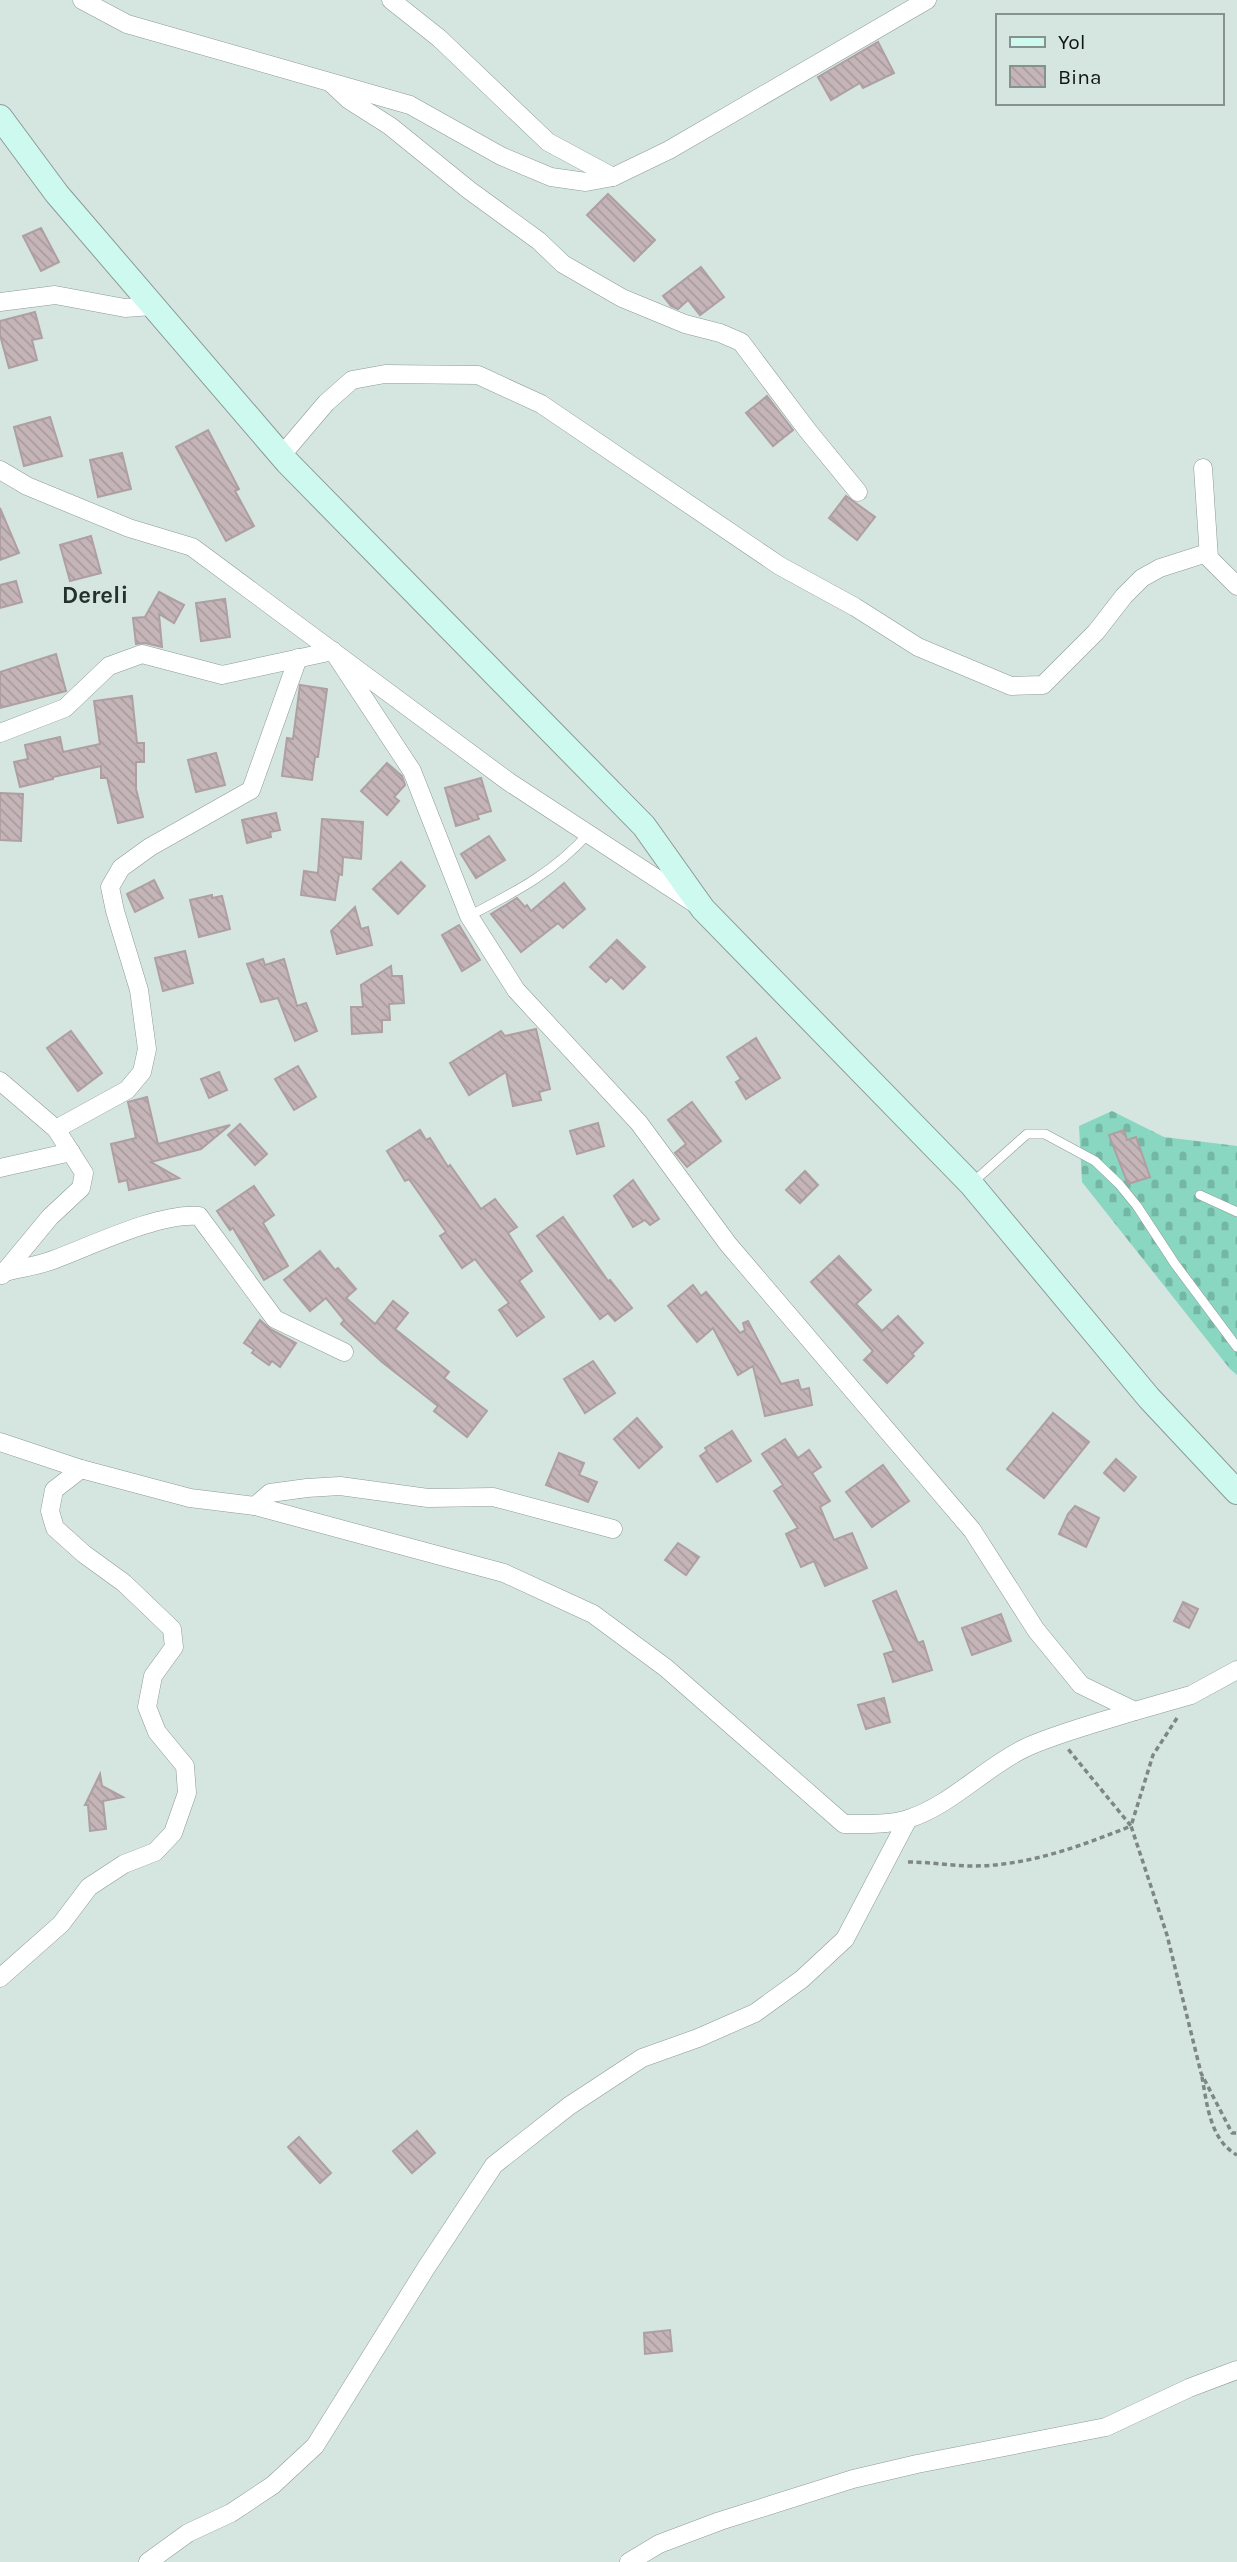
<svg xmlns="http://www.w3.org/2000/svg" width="1237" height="2562" viewBox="0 0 1237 2562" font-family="Karla,sans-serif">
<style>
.cemetery{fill:url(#cemetery-stones)}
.building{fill:url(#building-back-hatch);stroke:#ae9fa3;stroke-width:2}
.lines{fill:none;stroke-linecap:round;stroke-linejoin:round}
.lane-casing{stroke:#8c9b97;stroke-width:10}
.street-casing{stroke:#8c9b97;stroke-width:19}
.secondary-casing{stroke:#8c9b97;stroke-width:26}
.path{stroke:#7d8884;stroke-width:3.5;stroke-dasharray:5 3.5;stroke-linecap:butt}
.lane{stroke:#fff;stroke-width:9}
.street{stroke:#fff;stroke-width:18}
.secondary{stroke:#cef9ef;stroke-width:24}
.labels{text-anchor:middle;stroke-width:5;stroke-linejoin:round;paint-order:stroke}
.quarter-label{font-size:24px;font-weight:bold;fill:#24312d;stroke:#d5e5e0}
</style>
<defs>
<pattern id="cemetery-stones" width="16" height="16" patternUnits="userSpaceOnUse" patternTransform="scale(1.75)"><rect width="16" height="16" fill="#89d6c1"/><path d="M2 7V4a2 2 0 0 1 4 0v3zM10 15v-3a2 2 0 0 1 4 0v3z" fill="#75b7a5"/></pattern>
<pattern id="building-back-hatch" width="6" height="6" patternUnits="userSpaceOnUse" patternTransform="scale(1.75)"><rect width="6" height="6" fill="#c5b5b9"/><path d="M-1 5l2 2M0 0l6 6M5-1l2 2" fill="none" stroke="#a89b9e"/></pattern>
</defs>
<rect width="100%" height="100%" fill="#d5e5e0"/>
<path class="cemetery" d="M1112,1111l52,26 73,9v229l-7,-6 -148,-187 -3,-56z"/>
<g class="building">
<path d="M878,42l16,31 -31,15 -3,-5 -29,17 -13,-23z"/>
<path d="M608,194l47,46 -21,21 -47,-46z"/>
<path d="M41,228l18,34 -18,9 -18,-35z"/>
<path d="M701,267l23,30 -24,18 -12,-15 -10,9 -7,-3 -8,-10z"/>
<path d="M35,312l7,26 -10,2 5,20 -28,8 -9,-33v-14z"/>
<path d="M767,396l26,34 -20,16 -27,-33z"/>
<path d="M50,417l12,39 -38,10 -10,-39z"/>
<path d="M208,430l31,59 -4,2 19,35 -28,15 -50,-94z"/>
<path d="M122,453l9,36 -33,8 -8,-37z"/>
<path d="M846,496l29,21 -18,23 -28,-22z"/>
<path d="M0,508l19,45 -19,7z"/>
<path d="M91,536l10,37 -31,8 -10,-36z"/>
<path d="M16,581l6,21 -22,6v-23z"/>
<path d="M159,592l25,13 -10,18 -15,-9 3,33 -17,-4 -9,1 -3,-26 12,-1z"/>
<path d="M225,599l5,38 -29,4 -5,-38z"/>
<path d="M56,654l10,37 -66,17v-36z"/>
<path d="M300,685l27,4 -9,68h-3l-3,23 -30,-4 5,-38 6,1z"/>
<path d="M132,696l5,47h7v19h-8v27l7,28 -25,6 -11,-45h-6v-12l-48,11v2l-33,8 -6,-25 14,-3 -3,-14 35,-8 3,15 37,-8 -6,-43z"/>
<path d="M216,753l9,32 -29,7 -8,-32z"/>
<path d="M387,763l15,13 3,9 -11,12 5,4 -12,14 -26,-24z"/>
<path d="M481,778l10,33 -14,4 2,4 -23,7 -11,-38z"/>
<path d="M0,793l23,1 -2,47 -21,-1z"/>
<path d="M276,813l4,17 -10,2 1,5 -24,6 -5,-23z"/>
<path d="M322,819l41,3 -2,37 -18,-2 -1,18 -3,-1 -4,26 -34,-5 3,-24 14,2z"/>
<path d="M489,836l16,24 -29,18 -15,-24z"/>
<path d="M401,862l24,24 -27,28 -25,-25z"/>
<path d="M154,880l9,18 -28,14 -8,-18z"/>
<path d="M564,883l21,26 -22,19 -5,-5 -37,29 -30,-38 26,-16 8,9 2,-2 4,6z"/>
<path d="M212,895v3l10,-2 8,33 -31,8 -9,-37z"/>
<path d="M355,907l6,22 7,-2 4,18 -35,9 -6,-23z"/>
<path d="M459,925l21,35 -18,11 -20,-36z"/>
<path d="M617,940l28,27 -22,22 -12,-12 -5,5 -16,-15z"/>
<path d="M185,951l8,32 -30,8 -8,-33z"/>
<path d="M263,959l2,6 19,-6 13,47 9,-3 11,28 -22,10 -17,-43 -17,4 -14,-38z"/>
<path d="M391,966l1,10h10l2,27 -15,1 1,16h-8v12l-30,2 -1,-27h12l-2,-22z"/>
<path d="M536,1029l14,60 -11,3 2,8 -28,6 -7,-34 -37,23 -19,-32 51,-32 4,5z"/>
<path d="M71,1031l31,42 -24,18 -31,-43z"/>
<path d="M756,1038l24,40 -34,21 -10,-17 5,-3 -14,-22z"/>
<path d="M298,1066l18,31 -22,13 -19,-31z"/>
<path d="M219,1072l8,18 -18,8 -8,-19z"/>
<path d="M147,1097l11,47 72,-19 -29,24 -50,13 28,16 -50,12 -2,-10 -8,2 -8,-38 25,-6 -8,-36z"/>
<path d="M692,1102l29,39 -34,26 -12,-14 11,-9 -18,-24z"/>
<path d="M598,1123l6,23 -27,8 -7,-23z"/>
<path d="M240,1124l27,30 -12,11 -27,-30z"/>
<path d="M420,1130l6,10 4,-2 18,29 2,-2 31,44 14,-10 22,28 -9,6 24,38 -13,10 25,36 -27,19 -18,-26 10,-7 -34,-44 -13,9 -22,-32 6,-4 -37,-53 -4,2 -18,-30z"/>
<path d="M1124,1130l3,10 9,-3 14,40 -22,7 -19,-49z"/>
<path d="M805,1171l13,14 -18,18 -14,-13z"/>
<path d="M633,1180l26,39 -9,6 -5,-5 -12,7 -19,-31z"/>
<path d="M254,1186l20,29 -11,8 25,43 -24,14 -31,-52 -3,2 -13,-19z"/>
<path d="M563,1217l45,64 2,-1 22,28 -17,13 -7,-8 -8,6 -63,-83z"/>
<path d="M320,1251l15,19 3,-2 18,21 -10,9 29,26 18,-23 15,12 -13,16 54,43 -5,6 43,33 -20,26 -33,-26 4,-5 -56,-44 -41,-38 3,-4 -18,-22 -16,13 -26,-31z"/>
<path d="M839,1256l32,34 -15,14 26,27 16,-15 25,27 -11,11 2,2 -27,27 -23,-23 9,-9 -62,-69z"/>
<path d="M693,1285l8,11 5,-4 34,41 5,-3 -2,-7 5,-2 33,63 17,-4 3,10 8,-2 3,17 -47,11 -12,-50 -15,9 -25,-47 -16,14 -29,-36z"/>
<path d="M260,1320l10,9 26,14 -16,24 -8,-6 -3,4 -17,-12 2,-3 -10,-7z"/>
<path d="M593,1361l22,32 -30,20 -21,-34z"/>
<path d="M1053,1413l36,29 -45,56 -37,-29z"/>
<path d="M637,1418l25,29 -23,21 -25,-29z"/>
<path d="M732,1431l19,30 -34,21 -17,-26 7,-5 -2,-3z"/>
<path d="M785,1439l13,19 11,-8 12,17 -9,6 18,28 -10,6 14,33 18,-7 15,35 -42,18 -11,-25 -13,6 -15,-33 12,-6 -24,-37 9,-6 -21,-31z"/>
<path d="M559,1453l25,10 -5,12 18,7 -9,20 -42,-17z"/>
<path d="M1116,1459l20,18 -12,14 -20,-18z"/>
<path d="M883,1465l26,36 -37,26 -26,-35z"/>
<path d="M1075,1506l24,12 -13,29 -27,-13 9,-20z"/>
<path d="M678,1543l21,14 -13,18 -21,-15z"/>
<path d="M896,1591l22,52 5,-2 9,29 -39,12 -9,-28 10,-3 -21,-50z"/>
<path d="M1183,1602l15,7 -9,19 -15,-7z"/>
<path d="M1001,1614l10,27 -39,14 -10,-27z"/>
<path d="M884,1698l6,24 -24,7 -8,-24z"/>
<path d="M100,1774l2,12 21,11 -20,4 3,28 -16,2 -2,-26h-3z"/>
<path d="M417,2131l18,22 -23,20 -19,-22z"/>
<path d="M299,2137l32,36 -11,10 -32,-36z"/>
<path d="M670,2330l2,21 -27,3 -1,-21z"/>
</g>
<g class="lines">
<defs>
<g id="lane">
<path d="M469,916c46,-24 84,-43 119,-82"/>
<path d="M972,1183l55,-49h18l50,27 24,23 18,22 38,58 62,83"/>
<path d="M1200,1195l37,17"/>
</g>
<g id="street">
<path d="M82,0l45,24 283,81 91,51 50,21 35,5 27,-5 56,-27 258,-150"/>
<path d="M391,0l48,38 109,104 65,35"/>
<path d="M332,84l17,16 41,26 79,64 70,51 24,23 59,34 63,26 35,9 21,9 67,89 50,61"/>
<path d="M0,302l55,-7 70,13 27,-2"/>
<path d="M281,456l45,-53 26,-23 33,-6 93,1 63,29 239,162 75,41 63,40 93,39 32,-1 53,-53 28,-36 18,-18 18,-10 47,-15"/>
<path d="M1203,468l6,90 28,28"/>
<path d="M0,470l27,16 102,42 63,19 317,235 185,121"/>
<path d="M0,733l65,-25 44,-42 33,-12 80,21 111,-24 79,120 57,145 47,74 123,133 89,121 244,286 64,100 45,55 54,26 56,-16 46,-25"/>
<path d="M0,1081l56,48 28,44 -3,15 -31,29 -48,58"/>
<path d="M56,1129l71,-39 15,-18 5,-23 -8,-59 -24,-79 -5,-24 11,-19 29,-21 101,-57 47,-132"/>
<path d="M0,1168l71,-16"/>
<path d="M5,1272c15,-4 32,-6 48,-12 38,-14 107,-48 146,-44l76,103 69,33"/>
<path d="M0,1442l81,27 109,29 65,8 249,67 89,41 73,54 178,156c21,0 44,1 64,-5 43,-14 75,-50 115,-70 31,-15 78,-27 112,-38"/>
<path d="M255,1506l15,-13 37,-5 33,-2 88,12 65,-1 120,32"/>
<path d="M0,1978l61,-54 28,-37 35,-23 31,-12 18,-19 14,-40 -2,-27 -28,-34 -10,-25 6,-31 21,-29 -2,-18 -48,-46 -40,-29 -29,-26 -5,-17 4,-21 27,-21"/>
<path d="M148,2562l40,-29 43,-20 42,-28 42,-39 111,-178 68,-103 75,-59 73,-48 56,-20 57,-25 47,-34 43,-40 63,-120"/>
<path d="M629,2562l30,-18 61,-23 133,-42 64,-15 189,-37 83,-39 48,-18"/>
</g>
<path id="secondary" d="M0,117l57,77 230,268 357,364 59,83 268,275 178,214 88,94"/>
</defs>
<use href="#lane" class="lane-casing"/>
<use href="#street" class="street-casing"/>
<use href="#secondary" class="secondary-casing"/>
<g class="path">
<path d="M1177,1718l-24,37 -22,71 36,109 34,138 31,60h5"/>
<path d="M908,1862c20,0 40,3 60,4 56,1 111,-19 163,-40l-63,-77"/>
<path d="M1202,2077c5,27 8,63 35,78"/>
</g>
<use href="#lane" class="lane"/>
<use href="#street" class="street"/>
<use href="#secondary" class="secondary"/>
</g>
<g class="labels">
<g class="quarter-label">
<text x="95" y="603">Dereli</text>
</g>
</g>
<rect x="996" y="14" width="228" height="91" fill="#d5e5e0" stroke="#86928e" stroke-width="2"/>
<rect x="1010" y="37" width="35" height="10" fill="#cef9ef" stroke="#86928e" stroke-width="2"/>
<text x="1058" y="49" font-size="21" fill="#101614">Yol</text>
<rect x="1010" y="66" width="35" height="21" fill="url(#building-back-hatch)" stroke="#86928e" stroke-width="2"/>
<text x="1058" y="84" font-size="21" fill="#101614">Bina</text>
</svg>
